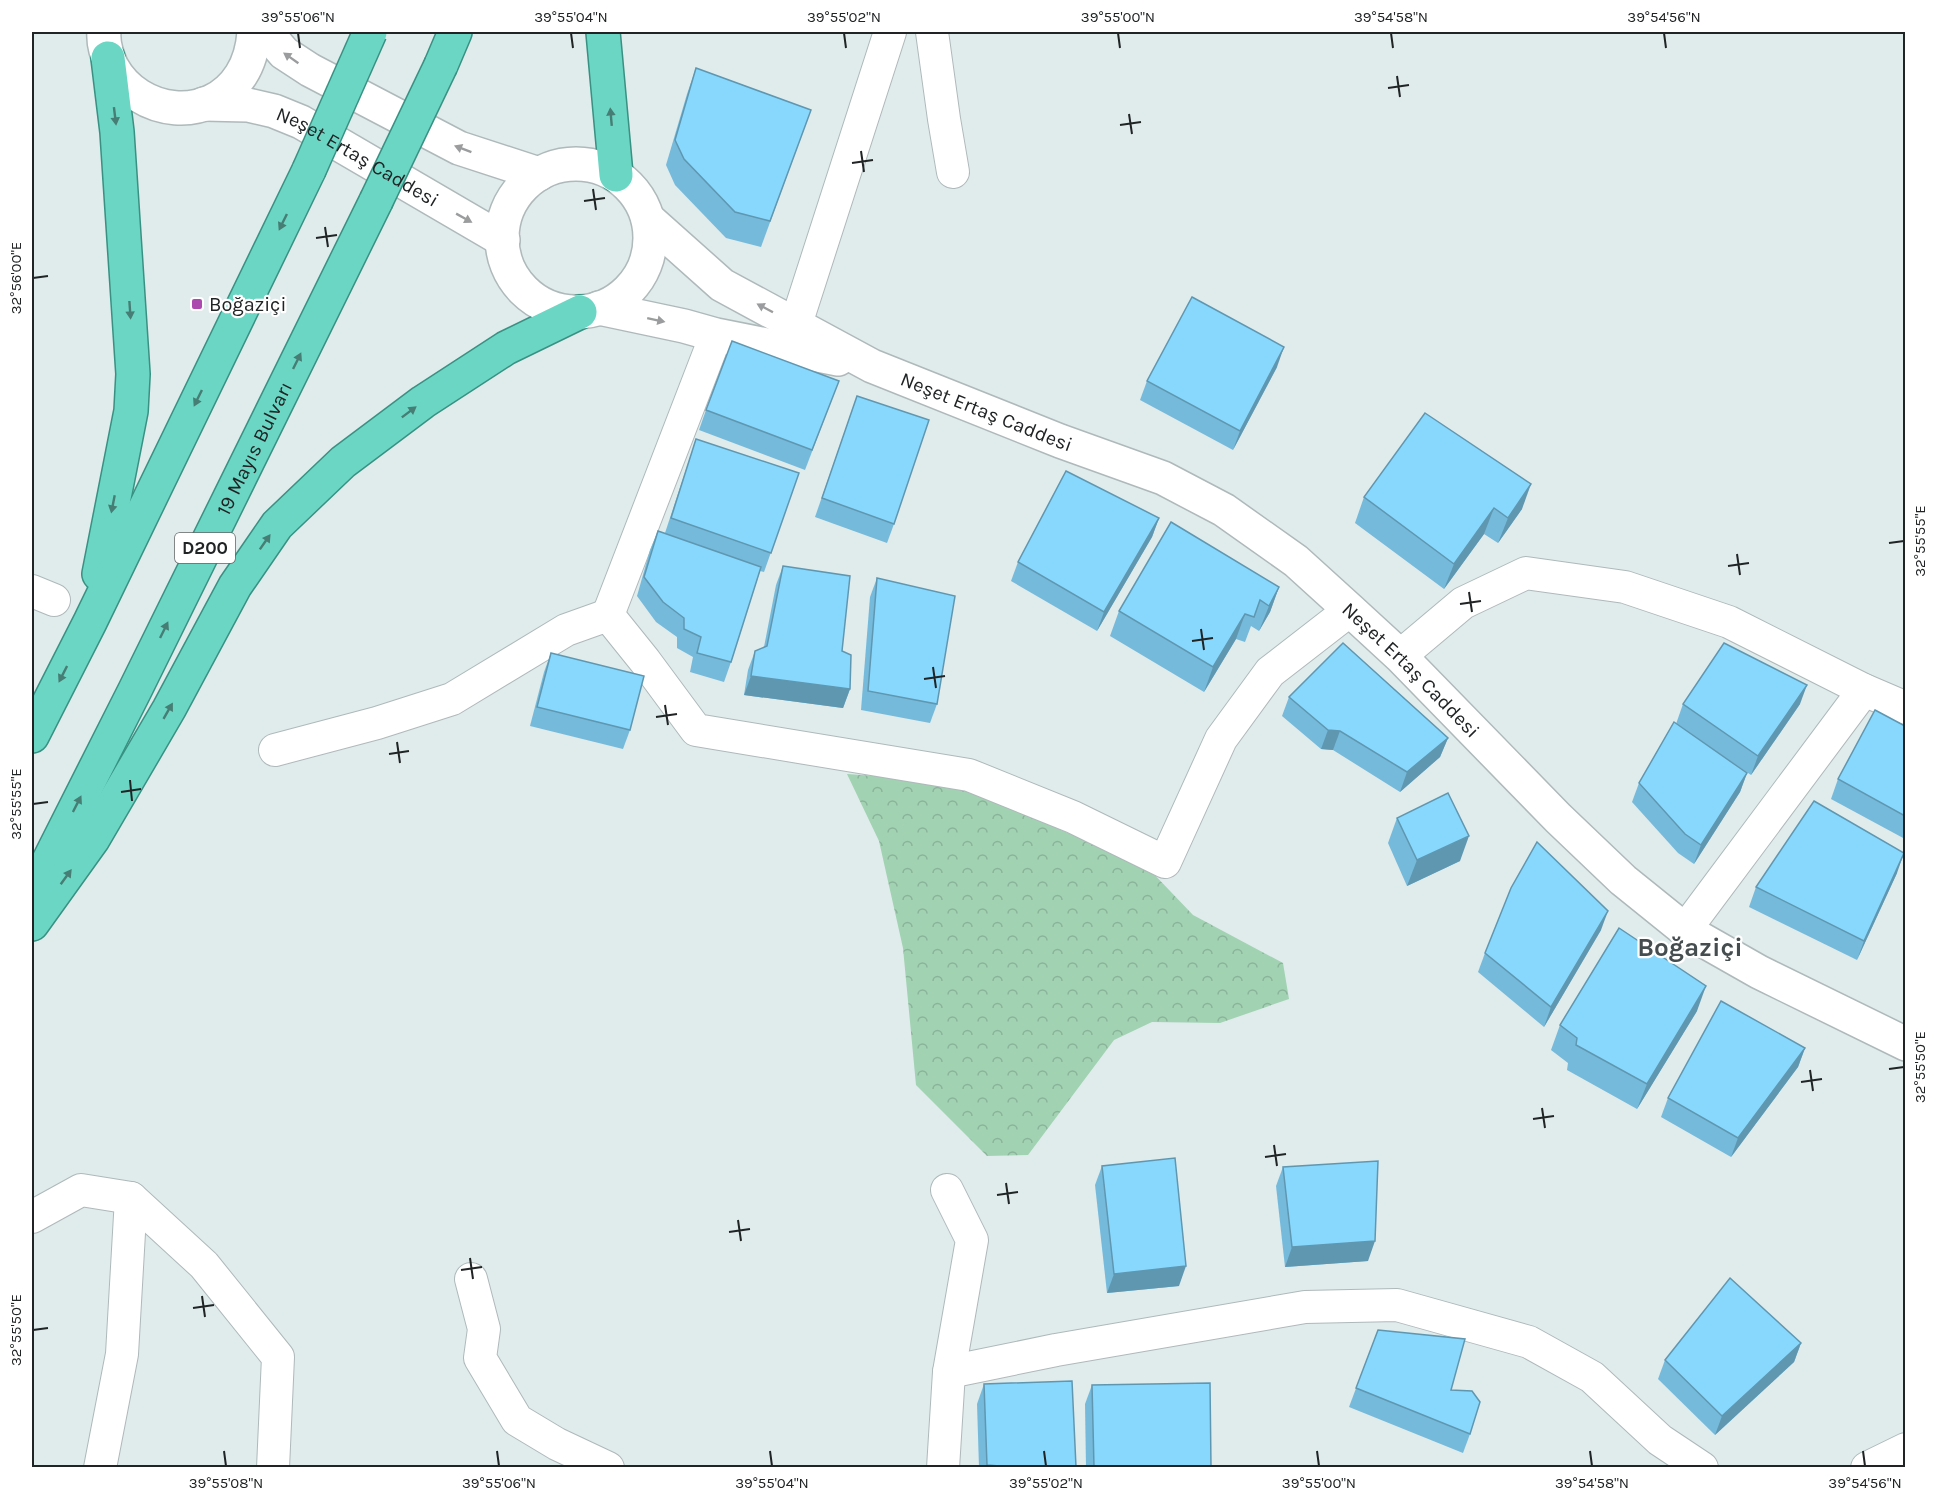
<svg xmlns="http://www.w3.org/2000/svg" width="1937" height="1499" viewBox="0 0 1937 1499" font-family="Karla,sans-serif">
<style>
.forest{fill:url(#forest-crowns)}
.lines{fill:none;stroke-linecap:round;stroke-linejoin:round}
.minor-casing{stroke:#afb9ba;stroke-width:34}
.secondary-casing{stroke:#afb9ba;stroke-width:36}
.trunk-casing{stroke:#399183;stroke-width:36}
.minor{stroke:#fff;stroke-width:32}
.secondary{stroke:#fff;stroke-width:33}
.trunk{stroke:#6bd6c4;stroke-width:33}
.trunk-bridge-casing{stroke:#399183;stroke-width:36;stroke-linecap:butt}
.trunk-bridge{stroke:#6bd6c4;stroke-width:33}
.wall{fill:#75bada}
.shaded-wall{fill:#5f97b1}
.building{fill:#88d8fd;stroke:#5f97b1;stroke-width:1.5}
.oneway{fill:#9b9c9d}
.oneway2{fill:#467d74}
.ticks{fill:none;stroke:#202425;stroke-width:2}
.poi-dot{fill:#ad4ab0;stroke:#fff;stroke-width:2}
.labels{text-anchor:middle;stroke-width:4.5;stroke-linejoin:round;paint-order:stroke}
.shield{fill:#fff;stroke:#636666;stroke-width:1.5}
.shield-label{font-size:18px;font-weight:bold;fill:#202425}
.street-label{font-size:20px;fill:#202425;stroke:#fff}
.poi-label{font-size:20px;fill:#202425;stroke:#fff;text-anchor:start}
.district-label{font-size:26px;font-weight:bold;fill:#454d4e;stroke:#fff}
.neatline{fill:none;stroke:#202425;stroke-width:2}
.ticks-label{font-size:15px;text-anchor:middle;fill:#202425}
</style>
<defs>
<pattern id="forest-crowns" width="20" height="18" patternUnits="userSpaceOnUse" patternTransform="scale(1.5)"><rect width="20" height="18" fill="#a1d2b2"/><path d="M2 6a3 3 0 1 1 6 0M12 15a3 3 0 1 1 6 0" fill="none" stroke="#8ab499"/></pattern>
</defs>
<rect width="100%" height="100%" fill="#e0ebec"/>
<path class="forest" d="M847,774l102,7 199,87 45,47 90,48 6,36 -69,24 -68,-1 -38,18 -86,115 -41,1 -71,-71 -13,-137 -24,-107z"/>
<g class="lines">
<defs>
<g id="minor">
<path d="M932,32l12,87 9,53"/>
<path d="M796,324l94,-292"/>
<path d="M32,591l22,9"/>
<path d="M608,615l108,-280"/>
<path d="M1400,656l63,-53 63,-30 99,14 104,35 135,68 42,18"/>
<path d="M275,750l102,-27 75,-24 114,-69 42,-15 37,46 51,69 273,45 104,42 92,45 56,-123 49,-67 80,-62"/>
<path d="M1685,930l179,-240"/>
<path d="M32,1217l49,-27 50,8 73,67 74,92 -5,111"/>
<path d="M471,1279l13,50 -4,29 37,62 40,24 51,24"/>
<path d="M949,1372l107,-22 249,-43 92,-2 132,37 63,35 68,63 42,28"/>
<path d="M100,1468l22,-114 9,-156"/>
<path d="M943,1468l6,-96 23,-132 -25,-50"/>
<path d="M1867,1468l39,-19"/>
</g>
<g id="secondary">
<path d="M104,32c-1,11 3,24 8,35 27,49 98,57 129,8 9,-14 12,-28 13,-43"/>
<path d="M266,32l18,21 26,17 149,78 80,26"/>
<path id="s1" d="M204,104l44,1 26,6 27,11 202,118"/>
<circle cx="576" cy="238" r="74"/>
<path id="s2" d="M648,219l74,66 150,81 188,75 103,37 61,32 72,51 54,49 50,46 158,162 65,62 62,50 74,42 147,72"/>
<path d="M599,308l85,18 32,9 122,24"/>
</g>
<g id="trunk">
<path d="M603,32l13,143"/>
<path d="M441,65l14,-33"/>
<path d="M99,574l32,-163 2,-37 -16,-242 -9,-74"/>
<path d="M32,736l58,-114 219,-452"/>
<path id="s3" d="M32,894l103,-204 241,-489"/>
<path d="M32,924l61,-85 76,-130 66,-123 42,-61 66,-63 80,-60 83,-54 74,-36"/>
</g>
</defs>
<use href="#minor" class="minor-casing"/>
<use href="#secondary" class="secondary-casing"/>
<use href="#trunk" class="trunk-casing"/>
<use href="#minor" class="minor"/>
<use href="#secondary" class="secondary"/>
<use href="#trunk" class="trunk"/>
<defs>
<g id="trunk-bridge">
<path d="M309,170l61,-138"/>
<path d="M376,201l65,-136"/>
</g>
</defs>
<use href="#trunk-bridge" class="trunk-bridge-casing"/>
<use href="#trunk-bridge" class="trunk-bridge"/>
</g>
<g class="wall">
<path d="M696,68l115,42 -50,137 -35,-9 -51,-53 -9,-20 21,-71z"/>
<path d="M1277,367l-44,83 -93,-50 7,-19z"/>
<path d="M839,381l-34,89 -106,-40 7,-20z"/>
<path d="M857,396l37,128 -7,19 -72,-26z"/>
<path d="M696,439l103,34 -35,99 -4,-1 -29,91 -7,20 -34,-10 3,-15 -16,-9v-11l-21,-15 -19,-26 13,-46 8,-19 7,2z"/>
<path d="M1364,497l158,12 -24,34 -14,-9 -40,55 -89,-66z"/>
<path d="M1159,518l-7,19 -55,94 -86,-50 7,-19z"/>
<path d="M783,566l59,85 8,38 -7,19 -99,-13 4,-25 7,-19 9,-4 12,-62z"/>
<path d="M877,578l60,126 -7,19 -69,-13 9,-113z"/>
<path d="M1279,587l-9,25 -11,19 -8,-5 -6,16 -9,-3 -32,53 -94,-56 9,-25z"/>
<path d="M551,653l79,77 -7,19 -93,-23 14,-54z"/>
<path d="M1289,697l159,41 -8,19 -40,35 -67,-42 -12,-1 -39,-33z"/>
<path d="M1683,704h117l-49,71 -75,-51z"/>
<path d="M1905,726v113l-74,-40 7,-20z"/>
<path d="M1747,773l-7,19 -46,72 -16,-11 -46,-51 7,-19z"/>
<path d="M1397,818l63,43 -53,25 -19,-43z"/>
<path d="M1897,873l-40,87 -108,-53 7,-20z"/>
<path d="M1601,930l-57,97 -66,-55 7,-19z"/>
<path d="M1697,1011l-60,98 -70,-39 1,-7 -17,-13 9,-25z"/>
<path d="M1805,1048l-7,19 -67,90 -70,-40 7,-19z"/>
<path d="M1102,1166l77,120 -72,7 -12,-108z"/>
<path d="M1283,1167l85,94 -83,6 -9,-81z"/>
<path d="M1378,1330l73,60 19,44 -7,19 -114,-46z"/>
<path d="M1801,1343l-7,19 -79,73 -57,-56 7,-19z"/>
<path d="M984,1384l92,83h-97l-2,-63z"/>
<path d="M1092,1385l119,82h-125l-1,-63z"/>
</g>
<g class="shaded-wall">
<path d="M1284,347l-7,20 -44,83 7,-19z"/>
<path d="M1531,484l-9,25 -24,34 10,-25z"/>
<path d="M1494,508l-10,26 -40,55 10,-25z"/>
<path d="M1159,518l-7,19 -55,94 7,-19z"/>
<path d="M1279,587l-9,25 -11,19 10,-25z"/>
<path d="M1245,614l-9,25 -32,53 9,-25z"/>
<path d="M751,676l99,13 -7,19 -99,-13z"/>
<path d="M1807,685l-7,19 -49,71 7,-19z"/>
<path d="M1328,730l12,1 -7,19 -12,-1z"/>
<path d="M1448,738l-8,19 -40,35 7,-20z"/>
<path d="M1747,773l-7,19 -46,72 7,-19z"/>
<path d="M1469,836l-9,25 -53,25 10,-26z"/>
<path d="M1904,853l-7,20 -40,87 7,-19z"/>
<path d="M1608,911l-7,19 -57,97 7,-20z"/>
<path d="M1706,986l-9,25 -60,98 10,-25z"/>
<path d="M1805,1048l-7,19 -67,90 7,-19z"/>
<path d="M1375,1241l-7,20 -83,6 7,-20z"/>
<path d="M1186,1266l-7,20 -72,7 7,-19z"/>
<path d="M1801,1343l-7,19 -79,73 7,-19z"/>
<path d="M987,1465l25,2h-26z"/>
</g>
<g class="building">
<path d="M696,68l115,42 -41,111 -35,-9 -51,-53 -9,-19z"/>
<path d="M1192,297l92,50 -44,84 -93,-50z"/>
<path d="M732,341l107,40 -27,69 -106,-40z"/>
<path d="M857,396l72,24 -35,104 -72,-26z"/>
<path d="M1425,413l106,71 -23,34 -14,-10 -40,56 -90,-67z"/>
<path d="M696,439l103,34 -28,80 -100,-35z"/>
<path d="M1066,471l93,47 -55,94 -86,-50z"/>
<path d="M1171,522l108,65 -10,19 -9,-6 -6,17 -9,-3 -32,53 -94,-56z"/>
<path d="M658,531l103,36 -30,95 -34,-9 4,-16 -17,-8v-11l-21,-16 -19,-25z"/>
<path d="M783,566l67,10 -8,75 9,4 -1,34 -99,-13 4,-25 12,-5z"/>
<path d="M877,578l78,18 -18,108 -69,-13z"/>
<path d="M1343,643l105,95 -41,34 -67,-41 -12,-1 -39,-33z"/>
<path d="M1724,643l83,42 -49,71 -75,-52z"/>
<path d="M551,653l93,23 -14,54 -93,-23z"/>
<path d="M1875,710l30,16v90l-67,-37z"/>
<path d="M1674,722l73,51 -46,72 -16,-11 -46,-51z"/>
<path d="M1448,793l21,43 -52,24 -20,-42z"/>
<path d="M1814,801l90,52 -40,88 -108,-54z"/>
<path d="M1537,842l71,69 -57,96 -66,-54 26,-65z"/>
<path d="M1619,928l87,58 -59,98 -71,-39 1,-7 -17,-13z"/>
<path d="M1721,1001l84,47 -67,90 -70,-40z"/>
<path d="M1175,1158l11,108 -72,8 -12,-108z"/>
<path d="M1378,1161l-3,80 -83,6 -9,-80z"/>
<path d="M1730,1278l71,65 -79,73 -57,-56z"/>
<path d="M1378,1330l87,9 -14,51 21,1 8,11 -10,32 -114,-46z"/>
<path d="M1072,1381l4,86h-64l-25,-2 -3,-81z"/>
<path d="M1210,1383l1,84h-117l-2,-82z"/>
</g>
<defs><path id="oneway-solid" d="M-6-.8H1V-3.2L6.5 0L1 3.2V.8H-6Z" transform="scale(1.5)"/></defs>
<g class="oneway">
<use href="#oneway-solid" transform="translate(291 58) rotate(-145)"/>
<use href="#oneway-solid" transform="translate(463 149) rotate(-159)"/>
<use href="#oneway-solid" transform="translate(464 218) rotate(29)"/>
<use href="#oneway-solid" transform="translate(765 308) rotate(-152)"/>
<use href="#oneway-solid" transform="translate(656 320) rotate(12)"/>
</g>
<g class="oneway2">
<use href="#oneway-solid" transform="translate(115 116) rotate(83)"/>
<use href="#oneway-solid" transform="translate(611 117) rotate(-95)"/>
<use href="#oneway-solid" transform="translate(283 222) rotate(116)"/>
<use href="#oneway-solid" transform="translate(130 310) rotate(86)"/>
<use href="#oneway-solid" transform="translate(297 361) rotate(-64)"/>
<use href="#oneway-solid" transform="translate(198 398) rotate(116)"/>
<use href="#oneway-solid" transform="translate(409 412) rotate(-37)"/>
<use href="#oneway-solid" transform="translate(113 504) rotate(101)"/>
<use href="#oneway-solid" transform="translate(265 542) rotate(-55)"/>
<use href="#oneway-solid" transform="translate(164 630) rotate(-64)"/>
<use href="#oneway-solid" transform="translate(63 674) rotate(117)"/>
<use href="#oneway-solid" transform="translate(168 711) rotate(-60)"/>
<use href="#oneway-solid" transform="translate(77 804) rotate(-63)"/>
<use href="#oneway-solid" transform="translate(66 877) rotate(-54)"/>
</g>
<path class="ticks" d="M298,33l2,15M571,33l2,15M844,33l2,15M1118,33l2,15M1391,33l2,15M1664,33l2,15M1397,76l3,21M1388,88l21,-3M1129,114l3,20M1120,125l21,-3M861,151l3,21M852,163l21,-3M593,189l3,21M584,201l21,-3M325,227l3,20M316,238l21,-3M33,278l15,-2M1889,543l15,-2M1737,554l3,21M1728,566l21,-3M1469,592l3,20M1460,604l21,-3M1201,629l3,21M1192,641l21,-3M933,667l3,21M924,679l21,-3M665,705l3,20M656,717l21,-3M397,742l3,21M389,754l20,-3M130,780l2,21M121,792l20,-3M33,804l15,-2M1889,1069l15,-2M1810,1070l3,21M1801,1082l21,-3M1542,1108l3,20M1533,1119l21,-3M1274,1145l3,21M1265,1157l21,-3M1006,1183l3,21M997,1195l21,-3M738,1220l3,21M729,1232l21,-3M470,1258l3,21M461,1270l21,-3M202,1296l3,21M193,1308l21,-3M33,1330l15,-2M224,1451l2,15M497,1451l2,15M770,1451l2,15M1044,1451l2,15M1317,1451l2,15M1590,1451l2,15M1863,1451l2,15"/>
<rect class="poi-dot" x="191" y="298" width="12" height="12" rx="3"/>
<g class="labels">
<rect class="shield" x="175" y="533" width="60" height="30" rx="4.5"/>
<g class="shield-label">
<text x="205" y="554">D200</text>
</g>
<g class="street-label">
<text dy="7" stroke="none"><textPath href="#s1" startOffset="166">Neşet Ertaş Caddesi</textPath></text>
<text dy="7" stroke="none"><textPath href="#s2" startOffset="393">Neşet Ertaş Caddesi</textPath></text>
<text dy="7" stroke="none"><textPath href="#s3" startOffset="498">19 Mayıs Bulvarı</textPath></text>
<text dy="7" stroke="none"><textPath href="#s2" startOffset="897">Neşet Ertaş Caddesi</textPath></text>
</g>
<g class="poi-label">
<text x="209" y="311">Boğaziçi</text>
</g>
<g class="district-label">
<text x="1690" y="956">Boğaziçi</text>
</g>
</g>
<rect width="1937" height="1499" fill="none" stroke="#ffffff" stroke-width="66"/>
<rect x="33" y="33" width="1871" height="1433" class="neatline"/>
<g class="ticks-label">
<text x="298" y="22">39°55'06"N</text>
<text x="571" y="22">39°55'04"N</text>
<text x="844" y="22">39°55'02"N</text>
<text x="1118" y="22">39°55'00"N</text>
<text x="1391" y="22">39°54'58"N</text>
<text x="1664" y="22">39°54'56"N</text>
<text transform="translate(16 278) rotate(-90)" y="5">32°56'00"E</text>
<text transform="translate(1920 541) rotate(-90)" y="5">32°55'55"E</text>
<text transform="translate(16 804) rotate(-90)" y="5">32°55'55"E</text>
<text transform="translate(1920 1067) rotate(-90)" y="5">32°55'50"E</text>
<text transform="translate(16 1330) rotate(-90)" y="5">32°55'50"E</text>
<text x="226" y="1488">39°55'08"N</text>
<text x="499" y="1488">39°55'06"N</text>
<text x="772" y="1488">39°55'04"N</text>
<text x="1046" y="1488">39°55'02"N</text>
<text x="1319" y="1488">39°55'00"N</text>
<text x="1592" y="1488">39°54'58"N</text>
<text x="1865" y="1488">39°54'56"N</text>
</g>
</svg>
